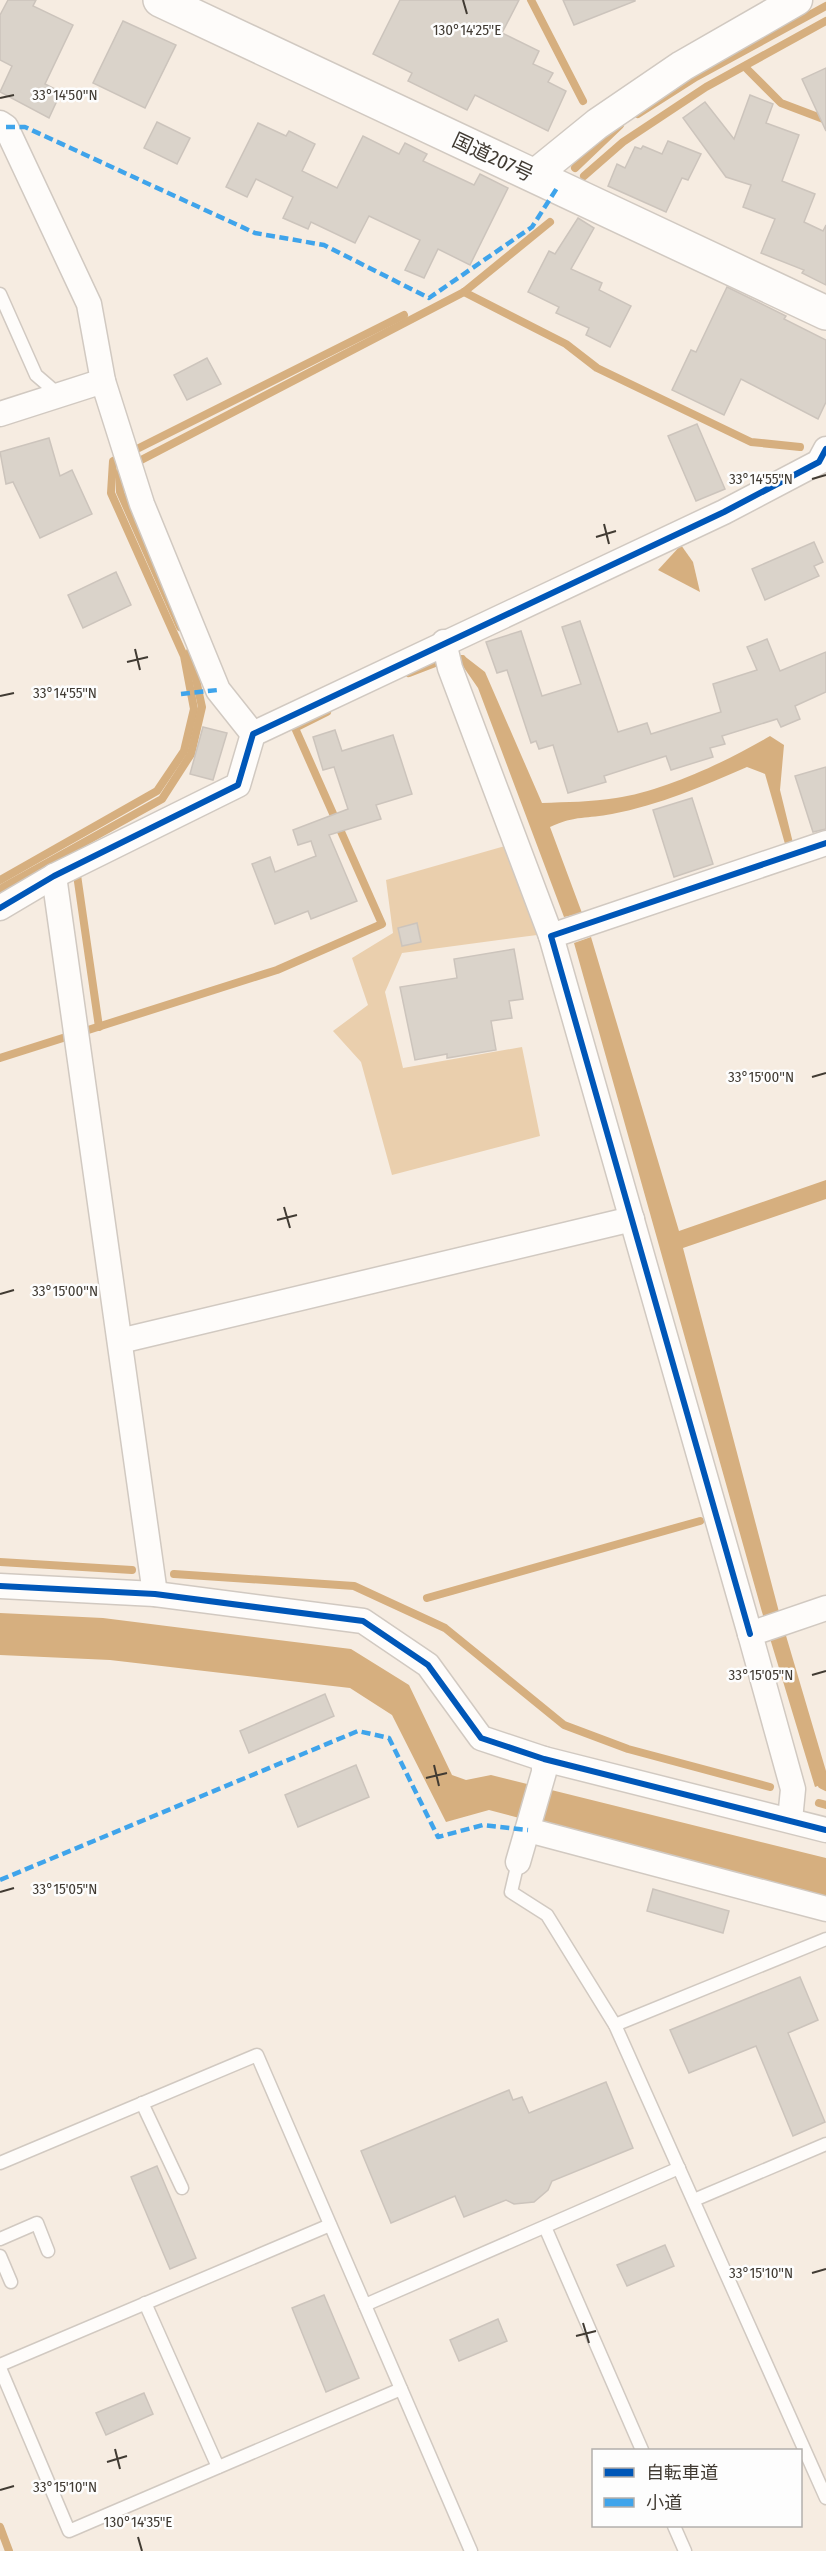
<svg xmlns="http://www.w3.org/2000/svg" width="826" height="2551" viewBox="0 0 826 2551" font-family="'Fira Sans Condensed','Noto Sans JP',sans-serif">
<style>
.green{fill:#eacfad}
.water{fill:#d6af7f}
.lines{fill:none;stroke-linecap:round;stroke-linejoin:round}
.stream{stroke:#d6af7f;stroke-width:8}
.building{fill:#dad3ca;stroke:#ccc4bc;stroke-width:1.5}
.service-casing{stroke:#d1c9c1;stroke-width:15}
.minor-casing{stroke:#d1c9c1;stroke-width:27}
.tertiary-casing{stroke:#d1c9c1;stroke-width:33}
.trunk-casing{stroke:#d1c9c1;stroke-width:36}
.service{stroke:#fefcfa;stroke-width:12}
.minor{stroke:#fefcfa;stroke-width:24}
.tertiary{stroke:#fefcfa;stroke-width:30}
.trunk{stroke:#fefcfa;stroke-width:33}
.quiet{stroke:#3fa4eb;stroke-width:4.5;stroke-dasharray:9 4.5;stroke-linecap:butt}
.cycleway-casing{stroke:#fdfdfd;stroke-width:10}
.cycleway{stroke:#0057b8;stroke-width:6}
.ticks{fill:none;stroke:#413b33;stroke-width:2}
.labels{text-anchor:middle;stroke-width:5;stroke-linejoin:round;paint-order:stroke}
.street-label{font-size:20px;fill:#413b33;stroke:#fdfdfd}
.ticks-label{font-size:15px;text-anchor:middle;fill:#413b33;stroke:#fdfdfd;stroke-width:5;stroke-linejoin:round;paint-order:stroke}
</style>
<rect width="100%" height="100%" fill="#f6ece1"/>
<path class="green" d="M505,846l32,89 -135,18 -17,39 18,76 119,-21 18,89 -148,39 -31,-113 -28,-31 35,-26 -16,-47 41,-25 -7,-53z"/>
<g class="water">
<path d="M681,545l12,17 7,30 -42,-22z"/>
<path d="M463,655l22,17 57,131c24,-1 50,-1 74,-5 48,-7 112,-37 154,-62l14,9 -4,45 13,53 -8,1 -20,-70 -18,-7c-43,19 -88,38 -135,47 -25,5 -36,1 -62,13l32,86 -18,4 -86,-229 -18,-26z"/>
<path d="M591,937l88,294 147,-51v19l-143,49 96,364 47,159v12l-11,4 -53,-175 -188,-669z"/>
<path d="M0,1613l103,5 248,31 58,36 43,90 14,5 25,-5 335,83v42l-337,-90 -43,12 -54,-107 -42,-27 -240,-28 -110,-5z"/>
</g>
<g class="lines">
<g class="stream">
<path d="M531,0l52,101"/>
<path d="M746,68l35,35 45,17"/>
<path d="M638,114l58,-37 130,-71"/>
<path d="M575,168l45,-43"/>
<path d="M584,176l39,-34 83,-55 120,-66"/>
<path d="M464,292l102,52 31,24 154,74 49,5"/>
<path d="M180,627l-60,-135v-21l344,-179 86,-70"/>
<path d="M409,673l26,-10 27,-4"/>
<path d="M76,868l23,159"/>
<path d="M0,880l157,-89 27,-40 10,-42 -10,-53 -73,-163 2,-32 291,-146"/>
<path d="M0,889l162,-90 29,-45 11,-47 -12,-55"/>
<path d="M0,1058l277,-88 105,-46 -87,-196 32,-16"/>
<path d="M0,1562l132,8"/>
<path d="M174,1574l180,12 91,42 119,97 64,24 142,38"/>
<path d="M427,1598l273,-77"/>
<path d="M822,1785l4,2"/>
<path d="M819,1803l7,2"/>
<path d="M0,2527l9,24"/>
</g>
</g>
<g class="building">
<path d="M8,0h28l-3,6 40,19 -28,59 16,8 -12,26 -49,-26 12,-26 -12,-6v-45z"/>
<path d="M400,0h119l-17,33 37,18 -6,13 20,9 -5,9 18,9 -18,40 -73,-36 -8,15 -59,-29 4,-8 -39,-19z"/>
<path d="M563,0h72v1l-61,24z"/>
<path d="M123,21l53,24 -31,63 -52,-25z"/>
<path d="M826,68v63l-24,-52z"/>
<path d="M750,95l23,9 -7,19 33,12 -17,46 33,13 -11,28 19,9 3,-6v60l-24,-12 2,-3 -43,-17 14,-34 -32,-12 8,-22 -25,-8 -43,-59 22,-16 29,37z"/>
<path d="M157,122l33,16 -13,26 -33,-16z"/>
<path d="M258,123l28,13 3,-5 26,13 -13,27 35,17 26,-52 36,18 6,-11 22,11 -4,7 51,24 6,-11 28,14 -38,77 -32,-16 -14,29 -19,-8 15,-30 -51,-24 -14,27 -44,-21 -3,7 -25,-11 10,-21 -37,-18 -9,18 -21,-10z"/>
<path d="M668,141l33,13 -13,26 -6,-2 -16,34 -58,-26 9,-22 8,4 10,-21 6,2 2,-3 19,8z"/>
<path d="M578,218l16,10 -23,41 31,14 -3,7 32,16 -21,41 -24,-12 3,-7 -33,-15 3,-6 -31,-15 21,-41 6,3z"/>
<path d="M727,287l59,29 -2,3 42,21v62l-8,17 -77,-40 -17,36 -52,-25 19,-40 5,2z"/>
<path d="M207,358l14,26 -34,16 -13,-25z"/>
<path d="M697,424l28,65 -29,12 -28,-65z"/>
<path d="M49,438l11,38 12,-6 20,44 -52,24 -27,-56 -7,2 -6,-32z"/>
<path d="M814,542l9,20 -9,4 5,10 -54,24 -13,-31z"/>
<path d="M116,572l15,33 -48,23 -15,-33z"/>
<path d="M580,621l38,111 29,-9 4,11 70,-22 -8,-28 44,-14 -10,-23 20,-8 13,32 46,-19v40l-31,14 5,13 -19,8 -4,-8 -55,17 3,8 -15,4 3,9 -42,13 -5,-14 -62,20 2,6 -38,11 -15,-48 -14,4 -3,-8 -5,2 -24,-73 -10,3 -11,-31 35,-11 21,65 39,-12 -19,-57z"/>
<path d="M203,727l24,6 -14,47 -23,-6z"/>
<path d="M335,730l7,21 51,-16 19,59 -36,11 5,14 -52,16 28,66 -46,18 -3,-8 -33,13 -23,-60 18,-7 5,15 41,-16 -5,-15 -13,4 -5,-15 55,-21 -14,-42 -11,3 -10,-33z"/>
<path d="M826,767v62l-13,3 -18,-56z"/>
<path d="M692,798l21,66 -39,13 -21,-67z"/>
<path d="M417,923l4,19 -19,4 -4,-18z"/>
<path d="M514,949l9,50 -14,2 3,17 -21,3 5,29 -49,8v-4l-32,6 -15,-73 57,-9 -3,-19z"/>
<path d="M325,1694l9,22 -85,37 -9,-22z"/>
<path d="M356,1765l13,32 -71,30 -13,-32z"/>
<path d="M653,1889l76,22 -6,22 -76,-22z"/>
<path d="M800,1977l18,43 -30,13 37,89 -32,14 -37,-90 -67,27 -19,-43z"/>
<path d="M606,2082l27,66 -81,33 -4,9 -14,12 -20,2 -8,-4 -42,17 -9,-21 -64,27 -30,-72 148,-61 4,10 9,-3 7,16z"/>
<path d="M157,2166l39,92 -26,11 -39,-92z"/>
<path d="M665,2245l9,21 -47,20 -10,-21z"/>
<path d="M324,2295l35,83 -33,14 -34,-84z"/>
<path d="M498,2319l9,22 -48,20 -9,-21z"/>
<path d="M144,2393l9,21 -47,21 -10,-22z"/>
</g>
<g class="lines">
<defs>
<g id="service">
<path d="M0,294l36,81 22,19"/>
<path d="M518,1862l-7,30 36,23 68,110 211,473"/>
<path d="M615,2025l211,-86"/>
<path d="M142,2103l40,85"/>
<path d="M0,2163l257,-108 214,496"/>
<path d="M694,2200l132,-56"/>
<path d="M545,2227l97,223"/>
<path d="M0,2239l37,-16 11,28"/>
<path d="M0,2256l11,26"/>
<path d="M145,2303l73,164"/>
<path d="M365,2305l314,-137"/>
<path d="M0,2365l330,-140"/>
<path d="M0,2368l69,163 332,-142"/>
<path d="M674,2526l11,25"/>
</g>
<g id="minor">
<path d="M0,123l6,4 83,177 14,77"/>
<path d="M0,414l103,-33 39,123 76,186 35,44"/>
<path d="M444,642l6,26 101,268"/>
<path d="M54,876l101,718"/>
<path d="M0,908l54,-32 184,-91 15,-51 471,-222 95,-50 7,-13"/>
<path d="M120,1341l512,-122"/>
<path d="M0,1586l155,8 208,27 65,44 53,73 63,21 282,71"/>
<path d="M750,1634l-199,-698 275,-93"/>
<path d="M790,1820l3,-31 -43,-155 76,-26"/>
<path d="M528,1830l298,79"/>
<path d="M518,1862l26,-90v-13"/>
</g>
<path id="tertiary" d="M533,176l64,-52 85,-58 115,-66"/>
<path id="trunk" d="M160,0l666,313"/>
</defs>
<use href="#service" class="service-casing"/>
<use href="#minor" class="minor-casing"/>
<use href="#tertiary" class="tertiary-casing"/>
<use href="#trunk" class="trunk-casing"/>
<use href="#service" class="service"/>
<use href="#minor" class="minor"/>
<use href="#tertiary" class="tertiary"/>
<use href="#trunk" class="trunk"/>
<g class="quiet">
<path d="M6,127h19l230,106 69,12 105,53 103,-71 25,-39"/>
<path d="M181,694l37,-4"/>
<path d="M0,1880l358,-149 31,7 49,99 45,-12 45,5"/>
</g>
<defs>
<g id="cycleway">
<path d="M0,908l54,-32 184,-91 15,-51 471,-222 95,-50 7,-13"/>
<path d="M0,1586l155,8 208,27 65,44 53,73 63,21 282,71"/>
<path d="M750,1634l-199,-698 275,-93"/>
</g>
</defs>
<use href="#cycleway" class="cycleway-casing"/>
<use href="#cycleway" class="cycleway"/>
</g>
<path class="ticks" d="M463,0l4,14M0,98l14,-3M812,479l14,-4M604,524l5,20M596,537l20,-6M135,649l5,21M127,662l21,-5M0,696l14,-3M812,1077l14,-4M284,1207l6,21M277,1220l20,-5M0,1294l14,-4M812,1675l14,-4M434,1765l5,21M426,1778l21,-5M0,1892l14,-4M812,2273l14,-4M583,2323l6,20M576,2336l20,-5M115,2449l5,20M107,2462l20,-6M0,2490l14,-4M138,2537l4,14"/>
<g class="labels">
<g class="street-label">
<text transform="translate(493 157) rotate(25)" y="7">国道207号</text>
</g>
</g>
<g class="ticks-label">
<text x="467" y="35">130°14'25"E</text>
<text x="65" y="100">33°14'50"N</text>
<text x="761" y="484">33°14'55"N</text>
<text x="65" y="698">33°14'55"N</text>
<text x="761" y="1082">33°15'00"N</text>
<text x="65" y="1296">33°15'00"N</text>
<text x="761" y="1680">33°15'05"N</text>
<text x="65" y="1894">33°15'05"N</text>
<text x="761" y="2278">33°15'10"N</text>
<text x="65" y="2492">33°15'10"N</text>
<text x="138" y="2527">130°14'35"E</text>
</g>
<rect x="592" y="2449" width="210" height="78" fill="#fdfdfd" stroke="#b2afac" stroke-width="1.5"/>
<rect x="604" y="2468" width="30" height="9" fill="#0057b8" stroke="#b2afac" stroke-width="1.5"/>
<text x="646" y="2479" font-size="18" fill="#413b33">自転車道</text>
<rect x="604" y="2498" width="30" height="9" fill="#3fa4eb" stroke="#b2afac" stroke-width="1.5"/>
<text x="646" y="2509" font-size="18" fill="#413b33">小道</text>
</svg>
